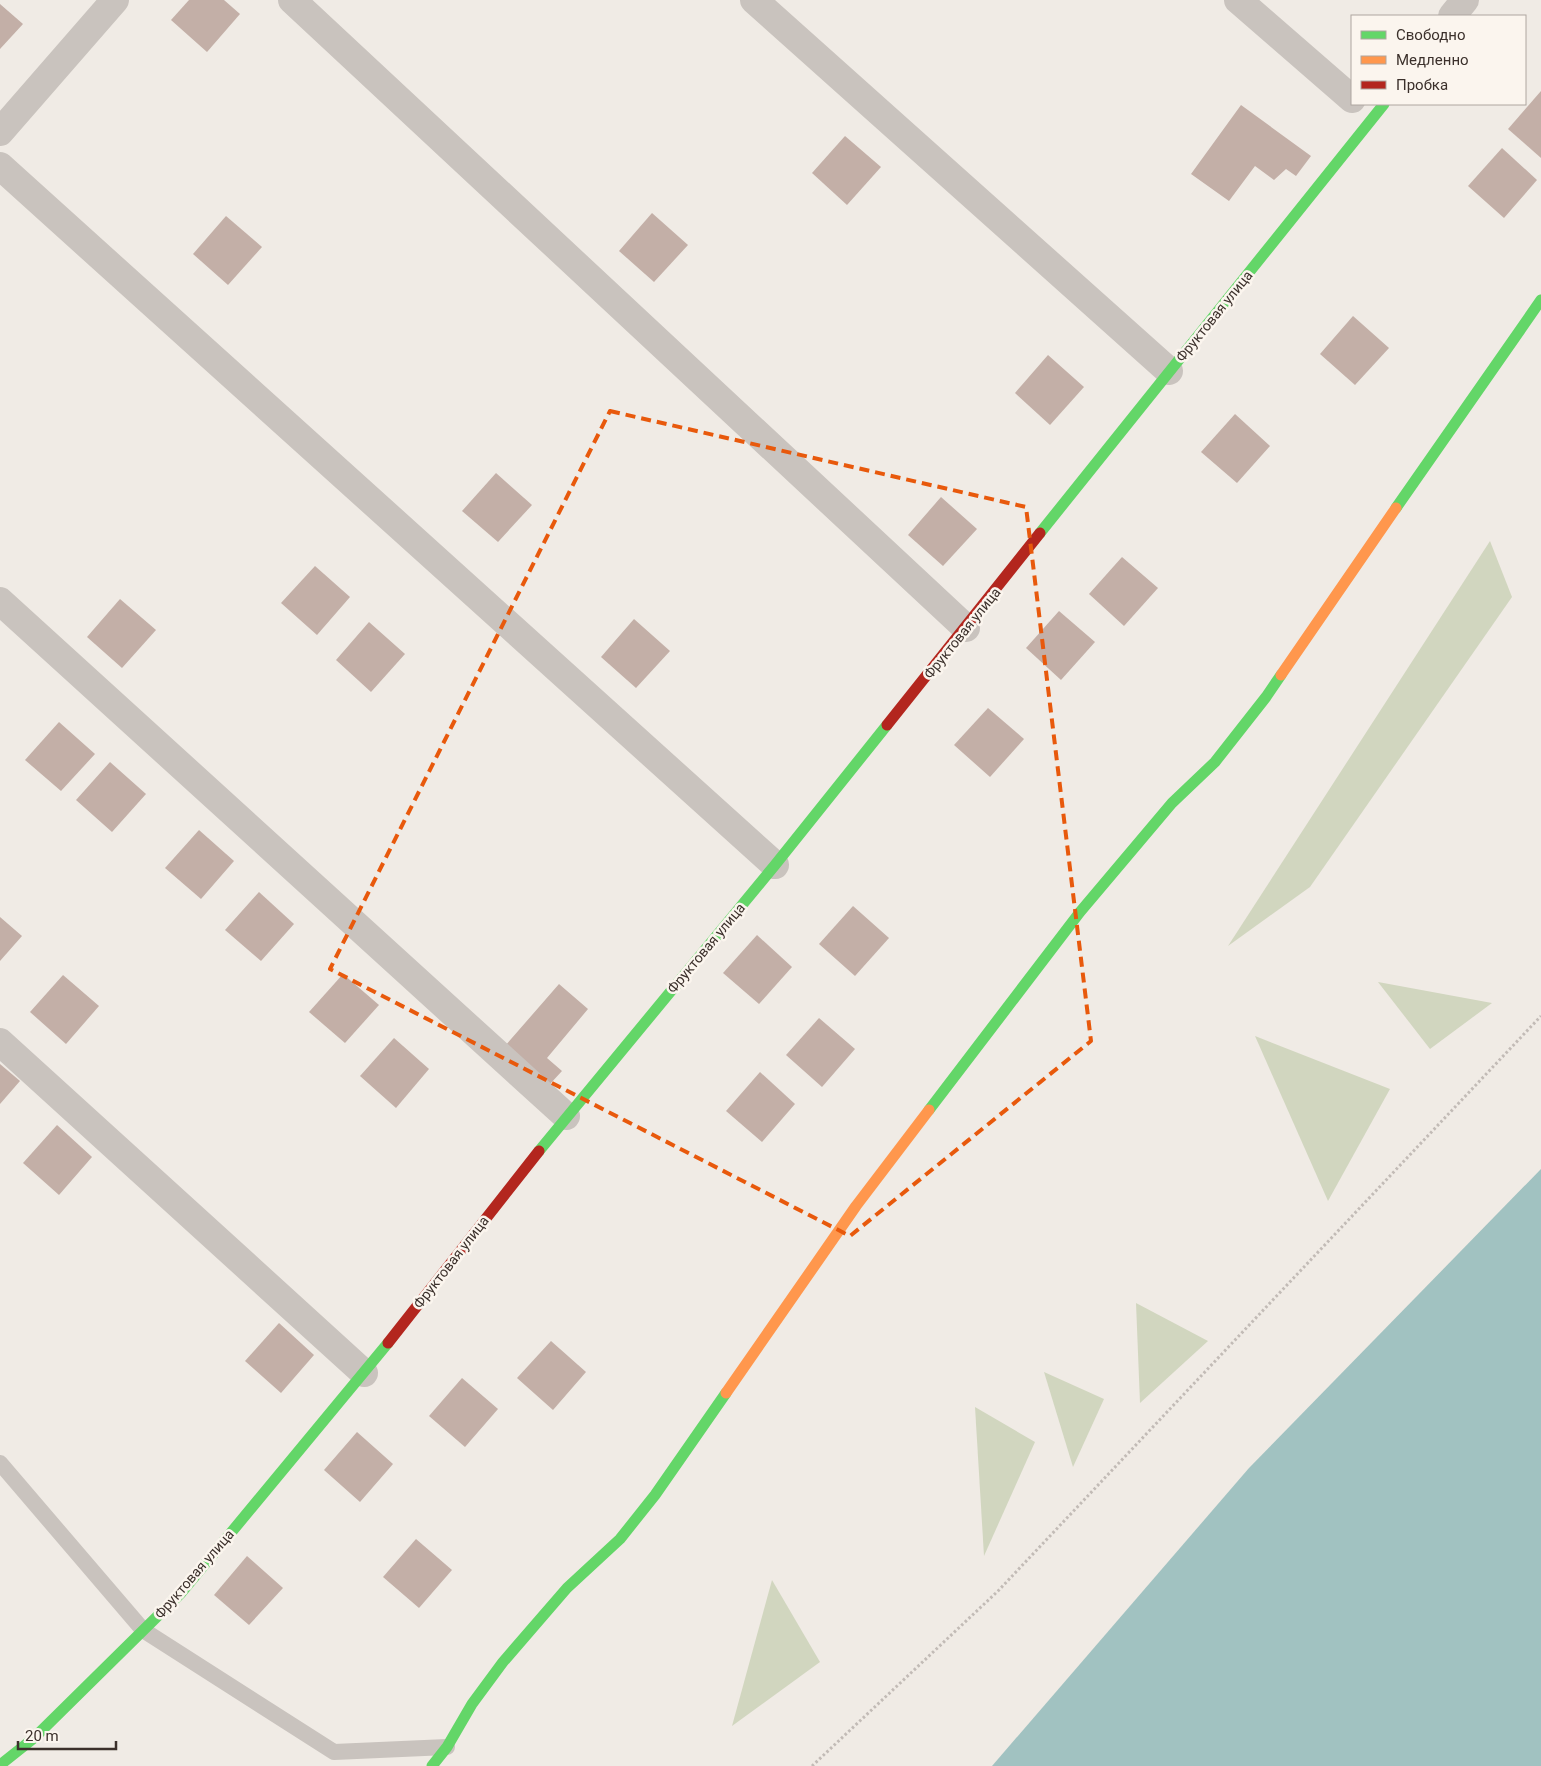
<svg xmlns="http://www.w3.org/2000/svg" width="1541" height="1766" viewBox="0 0 1541 1766" font-family="Roboto,sans-serif">
<style>
.green{fill:#d1d6bf}
.water{fill:#a1c2c1}
.building{fill:#c3afa7}
.lines{fill:none;stroke-linecap:round;stroke-linejoin:round}
.path{stroke:#c2bbb6;stroke-width:3;stroke-dasharray:2.5 2.5;stroke-linecap:butt}
.lane{stroke:#c9c3be;stroke-width:16}
.street{stroke:#c9c3be;stroke-width:28}
.fast{stroke:#63d668;stroke-width:11}
.slow{stroke:#ff974d;stroke-width:11}
.jam{stroke:#b3261e;stroke-width:11}
.marked{fill:none;stroke:#e8590c;stroke-width:4;stroke-dasharray:10 6;stroke-linejoin:round}
.labels{text-anchor:middle;stroke-width:5;stroke-linejoin:round;paint-order:stroke}
.street-label{font-size:14px;fill:#3b302b;stroke:#fbf5ee}
</style>
<rect width="100%" height="100%" fill="#f0ebe5"/>
<g class="green">
<path d="M1490,541l22,56 -202,290 -82,59z"/>
<path d="M1378,982l114,21 -62,46z"/>
<path d="M1255,1036l135,53 -62,112z"/>
<path d="M1136,1303l72,38 -68,62z"/>
<path d="M1044,1372l60,27 -31,68z"/>
<path d="M975,1407l60,35 -51,114z"/>
<path d="M772,1580l48,82 -88,64z"/>
</g>
<path class="water" d="M1541,1169v597h-549l257,-298z"/>
<g class="building">
<path d="M189,0h35l16,14 -33,38 -36,-32z"/>
<path d="M0,4l23,20 -23,25z"/>
<path d="M1541,91v67l-33,-29z"/>
<path d="M1241,105l70,51 -15,20 -10,-7 -12,11 -19,-14 -26,35 -38,-27z"/>
<path d="M845,136l36,31 -34,38 -35,-32z"/>
<path d="M1502,148l35,32 -33,38 -36,-32z"/>
<path d="M652,213l36,32 -34,37 -35,-31z"/>
<path d="M226,216l36,31 -34,38 -35,-31z"/>
<path d="M1353,316l36,32 -34,37 -35,-31z"/>
<path d="M1048,355l36,32 -34,38 -35,-32z"/>
<path d="M1235,414l35,32 -33,37 -36,-31z"/>
<path d="M496,473l36,32 -34,37 -36,-31z"/>
<path d="M941,497l36,32 -34,37 -35,-31z"/>
<path d="M1122,557l36,31 -34,38 -35,-32z"/>
<path d="M315,566l35,31 -33,38 -36,-32z"/>
<path d="M120,599l36,31 -34,38 -35,-31z"/>
<path d="M1059,611l36,31 -34,38 -35,-32z"/>
<path d="M634,619l36,32 -34,37 -35,-31z"/>
<path d="M369,622l36,32 -34,38 -35,-32z"/>
<path d="M988,708l36,31 -34,38 -36,-32z"/>
<path d="M59,722l36,32 -34,37 -36,-31z"/>
<path d="M110,762l36,32 -34,38 -36,-32z"/>
<path d="M199,830l35,31 -33,38 -36,-31z"/>
<path d="M259,892l35,32 -33,37 -36,-31z"/>
<path d="M853,906l36,32 -34,38 -36,-32z"/>
<path d="M0,917l22,19 -22,25z"/>
<path d="M757,935l35,32 -33,37 -36,-31z"/>
<path d="M343,974l36,31 -34,38 -36,-31z"/>
<path d="M63,975l36,31 -33,38 -36,-32z"/>
<path d="M559,984l29,25 -41,49 15,13 -12,13 -45,-38z"/>
<path d="M819,1018l36,31 -33,38 -36,-32z"/>
<path d="M394,1038l35,31 -33,39 -36,-32z"/>
<path d="M0,1064l20,17 -20,23z"/>
<path d="M760,1072l35,32 -33,38 -36,-31z"/>
<path d="M57,1125l35,32 -33,38 -36,-32z"/>
<path d="M279,1323l35,32 -33,38 -36,-32z"/>
<path d="M551,1341l35,31 -33,38 -36,-32z"/>
<path d="M462,1378l36,31 -33,38 -36,-31z"/>
<path d="M357,1432l36,32 -33,38 -36,-32z"/>
<path d="M416,1539l36,31 -33,38 -36,-31z"/>
<path d="M247,1556l36,32 -34,37 -35,-30z"/>
</g>
<g class="lines">
<path class="path" d="M812,1766l186,-175 543,-575"/>
<path class="lane" d="M0,1463l143,167 191,122 113,-5"/>
<g class="street">
<path d="M292,0l674,628"/>
<path d="M754,0l415,371"/>
<path d="M1238,0l114,99"/>
<path d="M1452,16l13,-16"/>
<path d="M0,132l115,-132"/>
<path d="M0,166l775,699"/>
<path d="M0,601l566,515"/>
<path d="M0,1042l364,331"/>
</g>
<g class="fast">
<path d="M1396,508l145,-208"/>
<path d="M1040,533l344,-429"/>
<path d="M929,1110l151,-198 92,-109 43,-41 51,-65 15,-22"/>
<path d="M539,1151l236,-286 112,-140"/>
<path d="M0,1765l34,-27 147,-145 207,-250"/>
<path d="M432,1766l15,-19 25,-43 31,-42 64,-74 53,-49 35,-44 71,-102"/>
</g>
<g class="slow">
<path d="M1281,675l115,-167"/>
<path d="M726,1393l130,-187 73,-96"/>
</g>
<g class="jam">
<path d="M887,725l153,-192"/>
<path d="M388,1343l151,-192"/>
</g>
</g>
<path class="marked" d="M610,411l416,96 65,534 -241,195 -520,-267z"/>
<g class="labels">
<g class="street-label">
<text transform="translate(1214 316) rotate(-51)" y="5">Фруктовая улица</text>
<text transform="translate(962 633) rotate(-51)" y="5">Фруктовая улица</text>
<text transform="translate(706 948) rotate(-50)" y="5">Фруктовая улица</text>
<text transform="translate(451 1262) rotate(-52)" y="5">Фруктовая улица</text>
<text transform="translate(194 1574) rotate(-49)" y="5">Фруктовая улица</text>
</g>
</g>
<rect x="1351" y="15" width="175" height="90" fill="#fbf5ee" stroke="#aea6a0"/>
<rect x="1361" y="31" width="25" height="8" fill="#63d668" stroke="#aea6a0"/>
<text x="1396" y="40" font-size="15" fill="#3b302b">Свободно</text>
<rect x="1361" y="56" width="25" height="8" fill="#ff974d" stroke="#aea6a0"/>
<text x="1396" y="65" font-size="15" fill="#3b302b">Медленно</text>
<rect x="1361" y="81" width="25" height="8" fill="#b3261e" stroke="#aea6a0"/>
<text x="1396" y="90" font-size="15" fill="#3b302b">Пробка</text>
<path d="M18 1741v8h98v-8" fill="none" stroke="#3b302b" stroke-width="2.5"/>
<text x="25" y="1741" font-size="15" fill="#3b302b" stroke="#fbf5ee" stroke-width="4" paint-order="stroke">20 m</text>
</svg>
